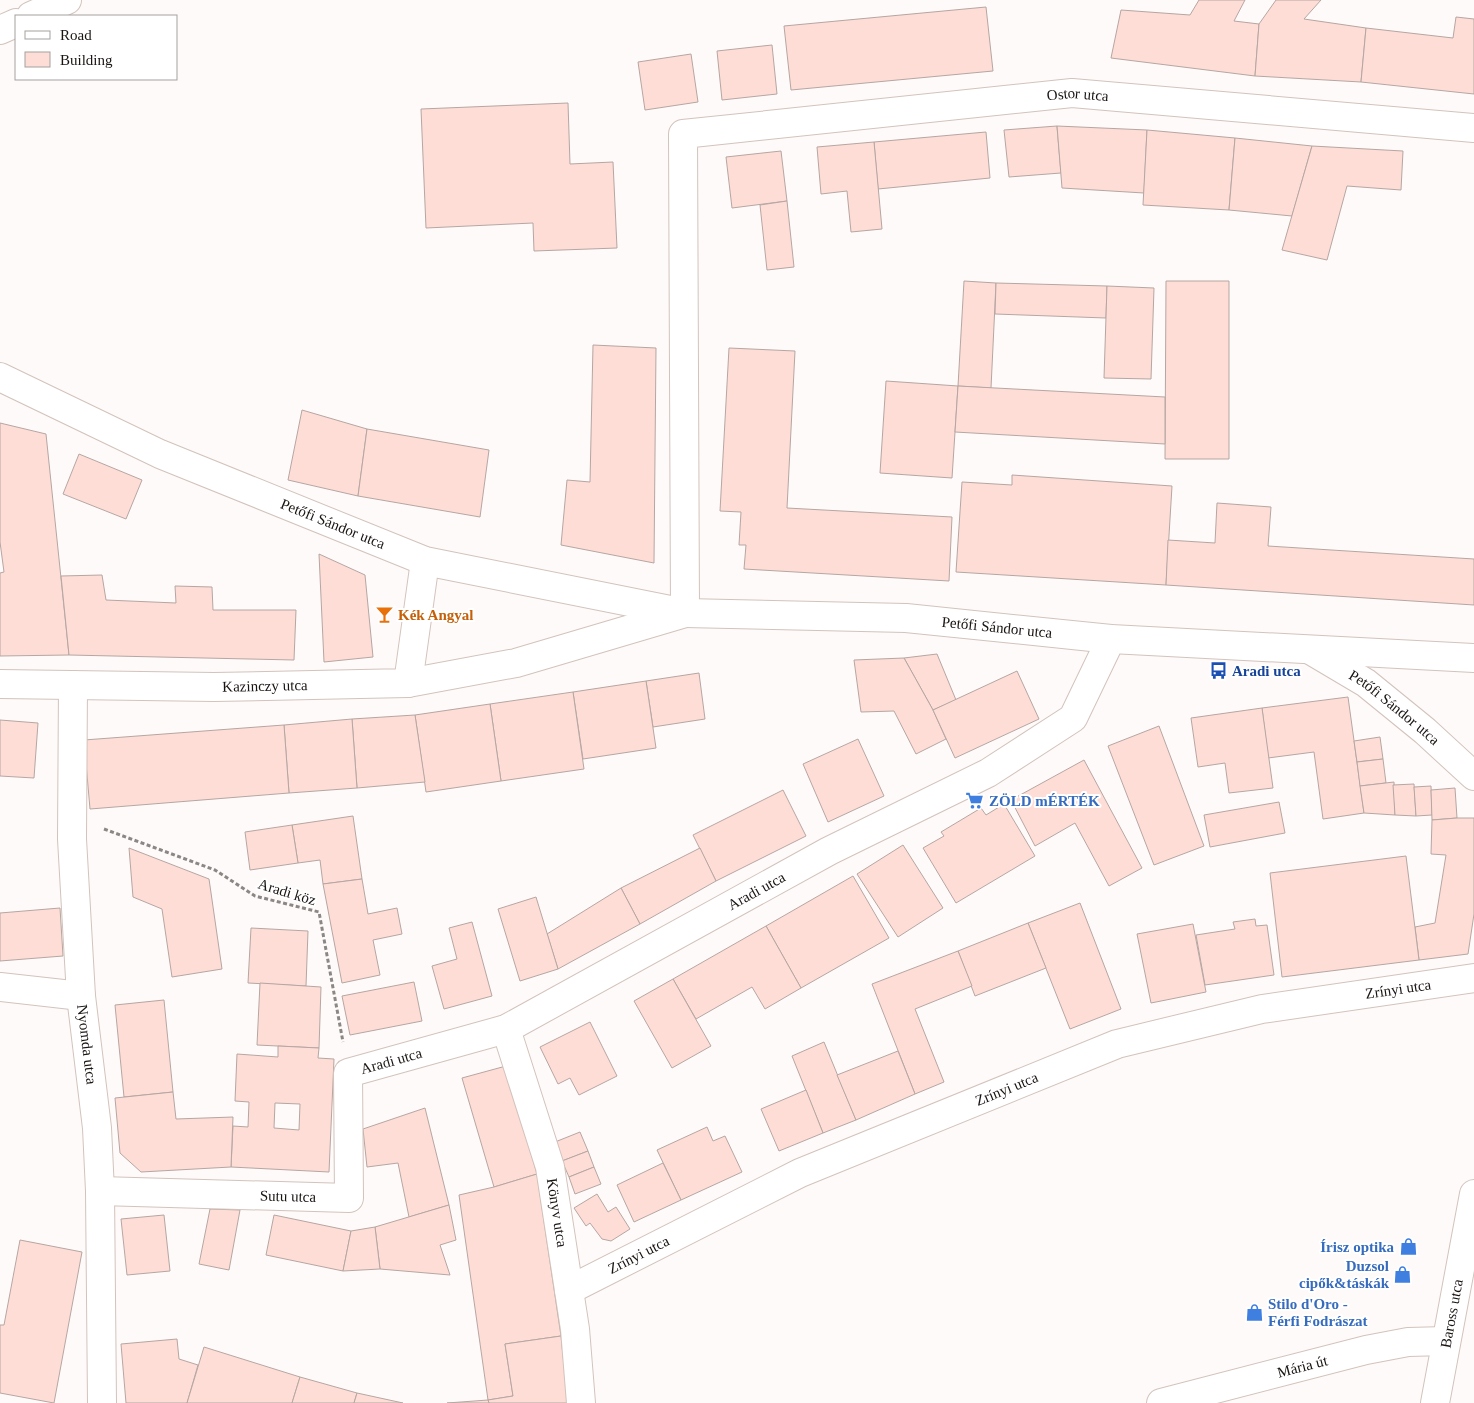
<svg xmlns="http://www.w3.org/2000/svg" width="1474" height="1403" viewBox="0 0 1474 1403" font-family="'Times New Roman',serif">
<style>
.building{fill:#feddd6;stroke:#b6a6a2;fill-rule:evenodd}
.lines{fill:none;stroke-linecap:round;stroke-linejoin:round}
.street-casing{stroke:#d2c3bc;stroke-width:30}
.secondary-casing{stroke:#d2c3bc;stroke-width:30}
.path{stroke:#8b8785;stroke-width:3;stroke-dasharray:4 2.5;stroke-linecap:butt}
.street{stroke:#fff;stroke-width:28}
.secondary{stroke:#fff;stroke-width:28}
.labels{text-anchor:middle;stroke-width:4;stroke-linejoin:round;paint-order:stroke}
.street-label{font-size:15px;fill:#191412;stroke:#fff}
.food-label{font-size:15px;font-weight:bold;fill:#c56008;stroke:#fff;text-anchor:start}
.transit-label{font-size:15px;font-weight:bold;fill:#164399;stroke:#fff;text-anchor:start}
.shop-label{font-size:15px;font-weight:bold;fill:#366cbe;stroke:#fff;text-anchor:start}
</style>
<rect width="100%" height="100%" fill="#fefaf9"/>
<g class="building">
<path d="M1199,0h46l-11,21 25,3 -4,52 -144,-18 10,-48 69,5z"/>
<path d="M1276,0h45l-17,19 62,9 -5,54 -106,-6 4,-52z"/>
<path d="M986,7l7,64 -202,19 -7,-64z"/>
<path d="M1456,17l18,2v75l-113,-12 5,-54 87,10z"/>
<path d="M772,45l5,49 -55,6 -5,-49z"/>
<path d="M691,54l7,48 -53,8 -7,-48z"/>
<path d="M568,103l2,61 43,-2 4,86 -83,3 -1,-28 -107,5 -5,-119z"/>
<path d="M1057,126l4,47 -52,4 -5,-47z"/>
<path d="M1057,126l90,4 -3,63 -82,-5z"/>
<path d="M1147,130l88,8 -6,72 -86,-5z"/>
<path d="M986,132l4,46 -112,11 -4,-47z"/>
<path d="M1235,138l77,8 -20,70 -63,-6z"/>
<path d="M874,142l8,87 -31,3 -4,-41 -26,3 -4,-47z"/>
<path d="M1312,146l91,5 -2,39 -54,-4 -20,74 -45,-10z"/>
<path d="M781,151l6,50 -55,7 -6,-51z"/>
<path d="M787,201l7,66 -27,3 -7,-65z"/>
<path d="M964,281l32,2 -5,105 -33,-2z"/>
<path d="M1166,281h63v178h-64z"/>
<path d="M996,283l111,3 -1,32 -111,-4z"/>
<path d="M1107,286l47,2 -3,91 -47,-1z"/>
<path d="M593,345l63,3 -2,215 -93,-18 6,-65 23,2z"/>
<path d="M729,348l66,3 -8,157 165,9 -3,64 -205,-12 2,-24h-7l2,-33 -21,-1z"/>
<path d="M886,381l72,5 -6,92 -72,-5z"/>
<path d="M958,386l207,11v47l-210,-12z"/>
<path d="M302,410l65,19 -9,67 -70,-16z"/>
<path d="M0,423l46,11 23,221 -69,1v-83l4,-1 -4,-30z"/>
<path d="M367,429l122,21 -9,67 -122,-21z"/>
<path d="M79,454l63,26 -16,39 -63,-25z"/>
<path d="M1012,475l160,11 -6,99 -210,-13 6,-90 50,3z"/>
<path d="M1217,503l54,4 -3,39 206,13v46l-308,-20 2,-45 47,3z"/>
<path d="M319,554l46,21 8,82 -49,5z"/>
<path d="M102,575l4,25 70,3 -1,-17 37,1 1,23h83l-2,50 -225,-5 -8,-79z"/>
<path d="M937,654l19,46 -23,10 -29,-52z"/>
<path d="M904,658l29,52 13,29 -30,15 -22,-43 -33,1 -7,-52z"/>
<path d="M1017,671l22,48 -84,39 -22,-48z"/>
<path d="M699,673l6,46 -52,8 -7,-46z"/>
<path d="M646,681l10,67 -73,11 -10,-67z"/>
<path d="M573,692l11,77 -83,12 -11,-77z"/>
<path d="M1348,697l16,116 -41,6 -9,-67 -46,6 -6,-50z"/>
<path d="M490,704l11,77 -75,11 -11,-77z"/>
<path d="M1262,708l11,80 -44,5 -4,-30 -27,4 -7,-49z"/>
<path d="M415,715l10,67 -68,6 -5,-69z"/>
<path d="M352,719l5,69 -68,5 -5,-68z"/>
<path d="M0,720l38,3 -4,55 -34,-2z"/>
<path d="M284,725l5,68 -199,16 -6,-69z"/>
<path d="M1159,726l45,120 -50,19 -46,-119z"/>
<path d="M1380,737l3,22 -26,3 -3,-21z"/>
<path d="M858,739l26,57 -56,26 -25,-58z"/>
<path d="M1383,759l3,24 -26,3 -3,-24z"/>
<path d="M1084,760l58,108 -33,18 -34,-63 -40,23 -24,-46z"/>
<path d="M1394,782l1,33 -31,-2 -4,-27z"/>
<path d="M1414,784l2,32 -21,-1 -2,-30z"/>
<path d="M1431,786l1,29 -16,1 -2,-29z"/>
<path d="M1455,788l2,30 -25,2 -1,-30z"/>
<path d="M783,790l23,46 -90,45 -23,-46z"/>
<path d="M1279,802l6,31 -75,14 -6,-32z"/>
<path d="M1004,804l31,52 -79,47 -33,-55 21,-12 -3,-4 40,-24 5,7z"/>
<path d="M353,816l9,63 -39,5 -3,-24 -22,3 -6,-38z"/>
<path d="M1457,818h17v96l-6,40 -49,6 -4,-33 20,-4 11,-68 -15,-1 1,-34z"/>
<path d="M292,825l6,38 -48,7 -5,-38z"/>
<path d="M903,845l40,63 -45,29 -41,-63z"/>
<path d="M129,848l80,31 13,90 -50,8 -10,-68 -29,-12z"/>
<path d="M700,848l16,33 -76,43 -19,-36z"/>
<path d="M1406,856l13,104 -137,17 -12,-104z"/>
<path d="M853,876l36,62 -88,50 -35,-62z"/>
<path d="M362,879l6,35 29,-6 5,26 -29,6 7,35 -38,8 -19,-99z"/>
<path d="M621,888l19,36 -82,45 -11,-35z"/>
<path d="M536,897l22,72 -38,12 -22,-72z"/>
<path d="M1080,903l41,106 -51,20 -42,-106z"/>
<path d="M60,908l3,48 -63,5v-48z"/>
<path d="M1255,919l1,7 11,-1 7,50 -69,10 -9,-50 39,-6 -2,-7z"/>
<path d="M472,922l20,74 -48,13 -12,-43 25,-7 -8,-31z"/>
<path d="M1028,923l18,45 -71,28 -17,-45z"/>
<path d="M1193,924l13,68 -55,11 -14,-69z"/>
<path d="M766,926l35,62 -36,21 -13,-22 -56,32 -23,-40z"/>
<path d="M251,928l57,3 -2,55 -58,-3z"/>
<path d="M958,951l14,35 -57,23 29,73 -29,12 -43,-110z"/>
<path d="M673,979l38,67 -39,22 -38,-67z"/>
<path d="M414,982l8,39 -72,14 -8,-39z"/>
<path d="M260,983l61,4 -2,61 -62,-3z"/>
<path d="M164,1000l9,92 -49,5 -9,-92z"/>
<path d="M590,1022l27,54 -38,19 -9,-17 -12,6 -18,-37z"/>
<path d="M824,1042l32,78 -33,13 -31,-77z"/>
<path d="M278,1046l41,2 -1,10 16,1 -5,113 -98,-5 2,-41 15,1 1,-25 -14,-1 2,-47 41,3zM275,1103l25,1 -1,26 -25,-2z"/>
<path d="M898,1051l17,43 -59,26 -19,-45z"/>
<path d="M506,1066l31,108 -43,13 -32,-109z"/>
<path d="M806,1090l17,43 -44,18 -18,-42z"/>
<path d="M173,1092l3,27 57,-2 -2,50 -90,5 -21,-19 -5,-55z"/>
<path d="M425,1108l24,97 -40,12 -11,-54 -31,4 -4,-38z"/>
<path d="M707,1127l6,14 12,-5 17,36 -61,28 -24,-50z"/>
<path d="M580,1132l8,19 -26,10 -7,-19z"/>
<path d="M588,1151l6,16 -25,10 -7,-16z"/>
<path d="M663,1163l18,37 -47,22 -17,-37z"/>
<path d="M594,1167l7,17 -26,10 -6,-17z"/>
<path d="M537,1174l24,162 -56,8 8,52 -25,4 -29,-205 35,-8z"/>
<path d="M597,1194l11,18 8,-5 14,22 -19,12 -9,-2 -12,-16 -4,3 -12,-18z"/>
<path d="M449,1205l7,35 -16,5 10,30 -70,-6 -5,-42z"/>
<path d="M210,1209l30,1 -11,60 -30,-6z"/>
<path d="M164,1215l6,56 -43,4 -6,-56z"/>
<path d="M274,1215l77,16 -8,40 -77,-16z"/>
<path d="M375,1227l5,42 -37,2 8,-40z"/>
<path d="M20,1240l62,12 -28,151 -54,-10v-68h4z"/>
<path d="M561,1336l7,67h-79l-1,-3 25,-4 -8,-52z"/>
<path d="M177,1339l2,20 19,6 -11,38h-61l-5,-59z"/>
<path d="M204,1347l96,30 -8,26h-105z"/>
<path d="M300,1377l57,16 -3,10h-62z"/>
<path d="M357,1393l46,10h-49z"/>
<path d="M488,1400l1,3h-42z"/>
</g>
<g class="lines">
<defs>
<g id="street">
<path d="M31,16l36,-16"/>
<path d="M0,30l16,-7"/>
<path id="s1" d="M0,377l160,77 265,107 260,52 221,5 205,21 363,19"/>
<path id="s2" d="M1312,651l54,32 59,48 49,45"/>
<path id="s3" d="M408,683l108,-20 169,-50 -2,-479 389,-41 402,35"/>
<path id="s4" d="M0,684l214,3 194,-4 17,-122"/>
<path id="s5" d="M73,685l-1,154 9,157 16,132 3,63 2,212"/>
<path d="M0,987l81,9"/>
<path id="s6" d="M506,1029l44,138 25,162 6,74"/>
<path id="s7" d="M100,1191l249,7 -1,-125 158,-44 323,-178 159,-78 85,-55 38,-79"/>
<path id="s8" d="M569,1290l231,-117 317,-129 145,-35 212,-31"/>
<path id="s9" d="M1161,1403l205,-53 42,-8 38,-1"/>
</g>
<g id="secondary">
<path id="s10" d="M1435,1403l39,-209"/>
</g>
</defs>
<use href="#street" class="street-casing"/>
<use href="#secondary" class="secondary-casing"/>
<path class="path" d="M104,829l111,41 40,26 64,16 24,130"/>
<use href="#street" class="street"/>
<use href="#secondary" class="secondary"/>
</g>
<defs>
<symbol id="bar-bare" viewBox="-9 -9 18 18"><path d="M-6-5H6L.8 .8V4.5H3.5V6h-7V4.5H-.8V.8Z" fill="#e8710a" stroke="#fff" stroke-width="2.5" paint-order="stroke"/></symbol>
<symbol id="bus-bare" viewBox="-9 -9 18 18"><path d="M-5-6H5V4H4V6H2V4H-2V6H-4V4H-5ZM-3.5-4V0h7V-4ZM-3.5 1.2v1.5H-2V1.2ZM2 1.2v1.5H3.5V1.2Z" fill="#1a4fb4" stroke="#fff" stroke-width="2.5" paint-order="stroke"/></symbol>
<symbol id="supermarket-bare" viewBox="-9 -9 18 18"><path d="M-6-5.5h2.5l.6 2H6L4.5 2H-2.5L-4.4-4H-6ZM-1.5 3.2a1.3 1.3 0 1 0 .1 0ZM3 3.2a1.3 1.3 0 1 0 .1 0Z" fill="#3f7fe0" stroke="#fff" stroke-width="2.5" paint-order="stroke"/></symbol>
<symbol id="shop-bare" viewBox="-9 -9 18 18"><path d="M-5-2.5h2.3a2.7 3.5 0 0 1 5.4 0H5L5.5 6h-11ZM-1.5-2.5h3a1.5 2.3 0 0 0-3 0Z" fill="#3f7fe0" stroke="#fff" stroke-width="2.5" paint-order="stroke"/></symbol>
</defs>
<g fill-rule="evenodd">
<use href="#bar-bare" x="372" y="602" width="25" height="25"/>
<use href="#bus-bare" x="1206" y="658" width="25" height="25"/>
<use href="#supermarket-bare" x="962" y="788" width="25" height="25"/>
<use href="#shop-bare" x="1396" y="1234" width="25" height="25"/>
<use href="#shop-bare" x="1390" y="1262" width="25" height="25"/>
<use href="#shop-bare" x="1242" y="1300" width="25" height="25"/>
</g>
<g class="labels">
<g class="street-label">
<text dy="5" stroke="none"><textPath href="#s3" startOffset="1162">Ostor utca</textPath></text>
<text dy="5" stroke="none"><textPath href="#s1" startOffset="364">Petőfi Sándor utca</textPath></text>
<text dy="5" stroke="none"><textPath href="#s1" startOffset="1041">Petőfi Sándor utca</textPath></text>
<text dy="5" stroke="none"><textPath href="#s4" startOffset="265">Kazinczy utca</textPath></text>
<text dy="5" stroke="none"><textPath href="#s2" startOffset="100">Petőfi Sándor utca</textPath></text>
<text dy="5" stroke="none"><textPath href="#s7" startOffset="824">Aradi utca</textPath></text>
<text transform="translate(287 892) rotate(17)" y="5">Aradi köz</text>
<text dy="5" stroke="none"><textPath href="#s8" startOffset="888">Zrínyi utca</textPath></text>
<text dy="5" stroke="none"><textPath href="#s5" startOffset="360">Nyomda utca</textPath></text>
<text dy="5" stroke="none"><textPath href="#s7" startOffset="419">Aradi utca</textPath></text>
<text dy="5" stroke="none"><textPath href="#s8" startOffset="482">Zrínyi utca</textPath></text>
<text dy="5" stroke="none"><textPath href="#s7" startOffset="188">Sutu utca</textPath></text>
<text dy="5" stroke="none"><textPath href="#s6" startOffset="191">Könyv utca</textPath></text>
<text dy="5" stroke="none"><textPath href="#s8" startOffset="78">Zrínyi utca</textPath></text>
<text dy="5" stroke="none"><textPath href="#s10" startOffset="91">Baross utca</textPath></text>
<text dy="5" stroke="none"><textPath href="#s9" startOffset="146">Mária út</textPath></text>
</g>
<g class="food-label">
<text x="398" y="620">Kék Angyal</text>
</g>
<g class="transit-label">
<text x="1232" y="676">Aradi utca</text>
</g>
<g class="shop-label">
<text x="989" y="806">ZÖLD mÉRTÉK</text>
<text x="1394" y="1252" text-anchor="end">Írisz optika</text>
<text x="1389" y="1271" text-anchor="end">Duzsol<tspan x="1389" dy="17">cipők&amp;táskák</tspan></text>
<text x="1268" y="1309">Stilo d'Oro -<tspan x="1268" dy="17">Férfi Fodrászat</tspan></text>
</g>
</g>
<rect x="15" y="15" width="162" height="65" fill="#ffffff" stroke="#a3a1a0"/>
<rect x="25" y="31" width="25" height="8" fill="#ffffff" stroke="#a3a1a0"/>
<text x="60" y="40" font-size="15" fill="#191412">Road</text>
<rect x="25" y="52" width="25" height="15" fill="#feddd6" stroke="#a3a1a0"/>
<text x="60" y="65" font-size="15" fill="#191412">Building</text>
</svg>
